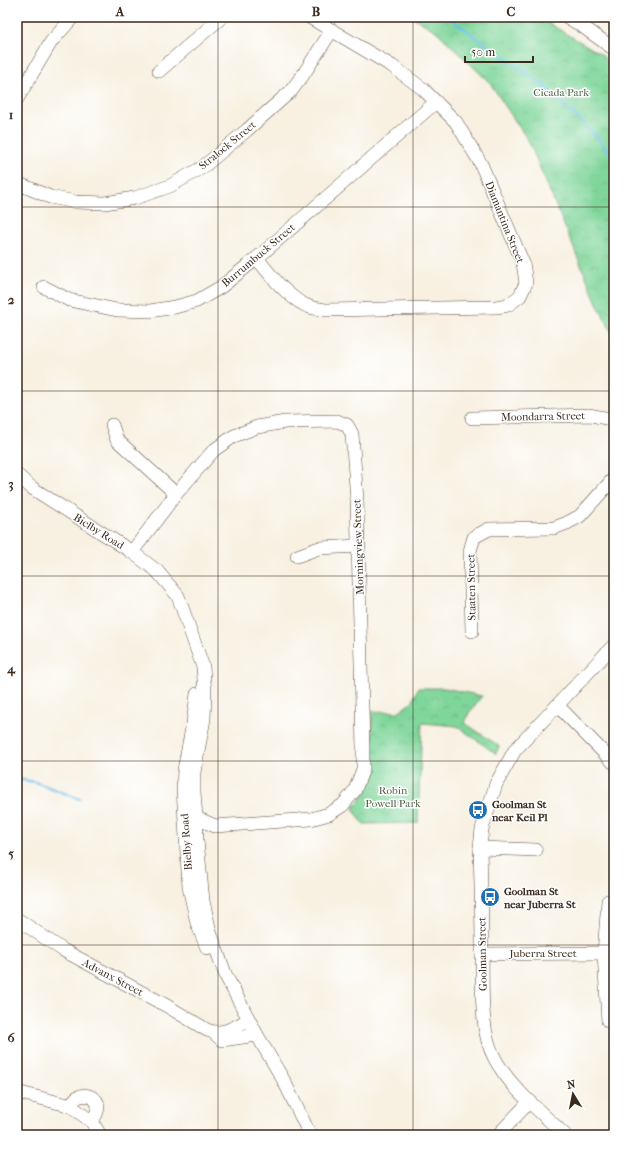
<svg xmlns="http://www.w3.org/2000/svg" width="631" height="1152" viewBox="0 0 631 1152" font-family="'IM FELL French Canon',serif">
<style>
.park{fill:url(#park-crowns);stroke:#5d805c}
.lines{fill:none;stroke-linecap:round;stroke-linejoin:round}
.stream{stroke:#6bc0e8;stroke-width:2.5}
.minor-casing{stroke:#57483b;stroke-width:14}
.minor{stroke:#fff;stroke-width:13}
.grid{fill:none;stroke:#3b2a1e;stroke-width:1;stroke-opacity:0.55}
.labels{text-anchor:middle;stroke-width:3;stroke-linejoin:round;paint-order:stroke}
.park-label{font-size:11px;fill:#4f5e43;stroke:#fff}
.street-label{font-size:11px;fill:#3b2a1e;stroke:#fff}
.poi-label{font-size:11px;font-weight:bold;fill:#3b2a1e;stroke:#fff;text-anchor:start}
.neatline{fill:none;stroke:#3b2a1e;stroke-width:1.5}
.grid-label{font-size:13px;text-anchor:middle;font-weight:bold;fill:#3b2a1e}
</style>
<defs>
<pattern id="park-crowns" width="20" height="18" patternUnits="userSpaceOnUse"><rect width="20" height="18" fill="#7fd69a"/><path d="M2 6a3 3 0 1 1 6 0M12 15a3 3 0 1 1 6 0" fill="none" stroke="#6fb884"/></pattern>
</defs>
<rect width="100%" height="100%" fill="#fff"/>
<filter id="ink" filterUnits="userSpaceOnUse"><feTurbulence type="fractalNoise" baseFrequency=".025" numOctaves="2"/><feDisplacementMap in="SourceGraphic" scale="8" xChannelSelector="R" yChannelSelector="G"/><feConvolveMatrix kernelMatrix="1 2 1 2 8 2 1 2 1" color-interpolation-filters="sRGB"/></filter>
<filter id="wash" filterUnits="userSpaceOnUse"><feTurbulence type="fractalNoise" baseFrequency=".012" numOctaves="4" result="noise"/><feDisplacementMap in="SourceGraphic" scale="16" xChannelSelector="R" yChannelSelector="G"/><feGaussianBlur stdDeviation="0.9" result="paint"/><feColorMatrix in="noise" values="0 0 0 0 0 0 0 0 0 0 0 0 0 0 0 0 0 1.4 0 .05"/><feComposite in="paint" operator="in"/></filter>
<g filter="url(#wash)">
<rect width="100%" height="100%" fill="#f8f1e2"/>
<g class="park">
<path d="M412,17h126l63,37 13,13v269l-15,-28 -70,-166 -39,-59 -54,-52z"/>
<path d="M418,688h27l37,8 -13,17 -4,10 34,23 -3,8 -39,-28 -35,-3 -4,100 -55,1 -10,-16 14,-17 6,-32 -1,-48 26,1 14,-10z"/>
</g>
<g class="lines">
<g class="stream">
<path d="M448,17l95,68 54,52 17,22"/>
<path d="M17,779l18,3 45,17"/>
</g>
</g>
</g>
<g filter="url(#ink)">
<g class="lines">
<defs>
<g id="minor">
<path d="M567,17l15,9 32,23"/>
<path d="M159,71l63,-54"/>
<path d="M17,99l34,-57 22,-25"/>
<path d="M17,183l33,14 26,5 29,1 30,-5 35,-12 33,-19 44,-37 44,-39 12,-16 29,-45"/>
<path d="M257,258c12,16 34,43 53,49 5,2 11,2 16,3l170,-3 12,-2 12,-9 6,-13 -3,-20 -42,-99 -25,-42 -33,-33 -31,-23 -83,-49"/>
<path d="M44,287l25,13 48,10 33,1 25,-4 22,-6 24,-14 36,-29 179,-156"/>
<path d="M472,418l118,-3 20,4 4,2"/>
<path d="M112,425l5,15 59,54"/>
<path d="M17,475l15,13 100,64 25,19 21,25 25,71 2,26 -1,26 -10,53v20l2,25 1,24 6,60 7,31 16,44 31,59 27,46 26,54"/>
<path d="M132,552l6,-8 38,-50 38,-44 20,-14 23,-9 28,-5 52,-1 10,4 5,9 5,66 6,247v22l-8,21 -12,15 -14,9 -18,5 -96,7 -16,-7 -3,-2"/>
<path d="M297,556l22,-8 40,-2"/>
<path d="M472,631l-2,-80 4,-14 15,-8 65,-1 13,-5 13,-7 34,-38"/>
<path d="M197,694l-4,29 -9,47 -1,18 6,99 8,36 10,25"/>
<path d="M558,706l56,57"/>
<path d="M480,848l56,2"/>
<path d="M608,901l-4,52 4,68"/>
<path d="M17,919l46,31 104,56 40,24c15,6 26,-2 39,-9"/>
<path d="M482,954l122,-1"/>
<path d="M215,1034l7,6 35,-5"/>
<path d="M17,1092l54,14 21,16 8,13"/>
<path d="M70,1106c2,-3 5,-8 8,-9 8,-4 20,0 20,10 0,5 -4,11 -6,15"/>
<path d="M498,1135l32,-34"/>
<path d="M565,1135c-25,-24 -55,-47 -71,-78 -15,-29 -11,-73 -12,-105 0,-35 -1,-69 -2,-104l2,-19 14,-45 19,-34 99,-105"/>
</g>
</defs>
<use href="#minor" class="minor-casing"/>
<use href="#minor" class="minor"/>
</g>
</g>
<path class="grid" d="M218,17v1118M413,17v1118M17,207h597M17,391h597M17,576h597M17,761h597M17,945h597"/>
<defs>
<symbol id="bus-disc" viewBox="-11 -11 22 22"><circle r="9.5" fill="#1f6fb2" stroke="#fff"/><path d="M-5-6H5V4H4V6H2V4H-2V6H-4V4H-5ZM-3.5-4V0h7V-4ZM-3.5 1.2v1.5H-2V1.2ZM2 1.2v1.5H3.5V1.2Z" fill="#fff"/></symbol>
</defs>
<g fill-rule="evenodd">
<use href="#bus-disc" x="467" y="799" width="22" height="22"/>
<use href="#bus-disc" x="479" y="886" width="22" height="22"/>
</g>
<g class="labels">
<g class="park-label">
<text x="561" y="96">Cicada Park</text>
<text x="393" y="794">Robin<tspan x="393" dy="13">Powell Park</tspan></text>
</g>
<g class="street-label">
<text transform="translate(227 145) rotate(-39)" y="4">Stralock Street</text>
<text transform="translate(505 222) rotate(68)" y="4">Diamantina Street</text>
<text transform="translate(258 255) rotate(-40)" y="4">Burrumbuck Street</text>
<text transform="translate(543 416) rotate(-1)" y="4">Moondarra Street</text>
<text transform="translate(99 531) rotate(32)" y="4">Bielby Road</text>
<text transform="translate(358 547) rotate(-92)" y="4">Morningview Street</text>
<text transform="translate(471 587) rotate(-91)" y="4">Staaten Street</text>
<text transform="translate(186 842) rotate(-94)" y="4">Bielby Road</text>
<text x="543" y="957">Juberra Street</text>
<text transform="translate(482 954) rotate(-91)" y="4">Goolman Street</text>
<text transform="translate(113 977) rotate(28)" y="4">Advanx Street</text>
</g>
<g class="poi-label">
<text x="492" y="808">Goolman St<tspan x="492" dy="13">near Keil Pl</tspan></text>
<text x="504" y="895">Goolman St<tspan x="504" dy="13">near Juberra St</tspan></text>
</g>
</g>
<rect width="631" height="1152" fill="none" stroke="#fff" stroke-width="44"/>
<g transform="translate(573 1094) rotate(350)" stroke="#ffffff" stroke-width="3" paint-order="stroke">
<path d="M0-3L7 15L0 10L-7 15Z" fill="#3b2a1e"/>
<text y="-6" font-size="11" font-weight="bold" text-anchor="middle" fill="#3b2a1e">N</text>
</g>
<path d="M465 56v6h68v-6" fill="none" stroke="#3b2a1e" stroke-width="2"/>
<text x="471" y="56" font-size="12" fill="#3b2a1e" stroke="#ffffff" stroke-width="3" paint-order="stroke">50 m</text>
<rect x="22" y="22" width="587" height="1108" class="neatline"/>
<g class="grid-label">
<text x="120" y="16">A</text>
<text x="316" y="16">B</text>
<text x="511" y="16">C</text>
<text x="11" y="119">1</text>
<text x="11" y="304">2</text>
<text x="11" y="488">3</text>
<text x="11" y="673">4</text>
<text x="11" y="858">5</text>
<text x="11" y="1042">6</text>
</g>
</svg>
